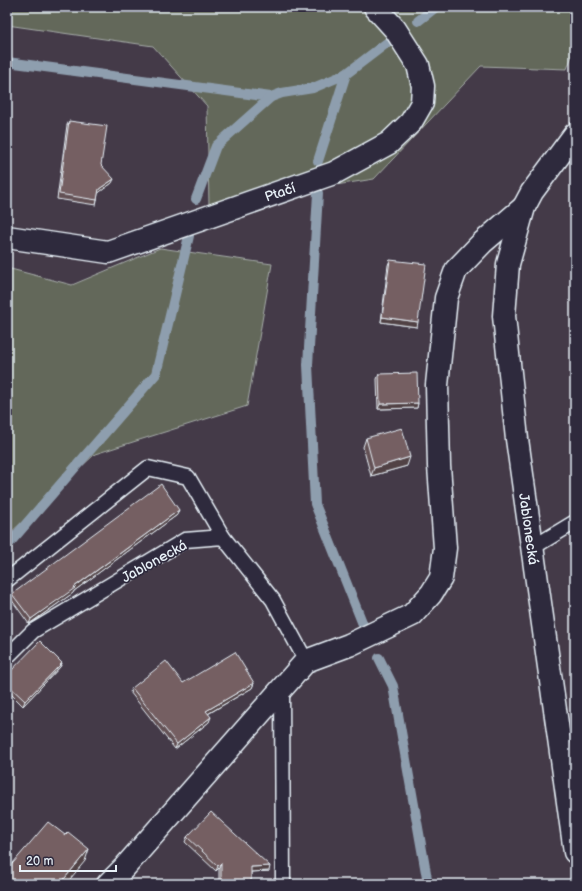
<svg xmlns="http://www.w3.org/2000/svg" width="582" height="891" viewBox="0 0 582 891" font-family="'Balsamiq Sans',sans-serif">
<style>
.green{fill:#63685a;stroke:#a6aca9}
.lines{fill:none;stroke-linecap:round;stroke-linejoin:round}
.stream{stroke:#8e9eae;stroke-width:10}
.lane-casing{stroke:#e8f1f8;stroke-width:17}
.street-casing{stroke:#e8f1f8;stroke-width:25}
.secondary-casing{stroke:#e8f1f8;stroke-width:25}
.lane{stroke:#2f2a3d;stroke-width:14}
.street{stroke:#2f2a3d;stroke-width:22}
.secondary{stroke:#2f2a3d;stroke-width:22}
.wall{fill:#645154;stroke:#e8f1f8}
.shaded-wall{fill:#514245;stroke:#e8f1f8}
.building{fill:#745e62;stroke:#e8f1f8}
.labels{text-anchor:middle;stroke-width:3.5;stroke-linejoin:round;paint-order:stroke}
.street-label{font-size:14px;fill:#e8f1f8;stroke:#2f2a3d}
</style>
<rect width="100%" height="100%" fill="#443a48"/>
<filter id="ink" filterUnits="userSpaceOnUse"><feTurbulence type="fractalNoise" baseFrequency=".025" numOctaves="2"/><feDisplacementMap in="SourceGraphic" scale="8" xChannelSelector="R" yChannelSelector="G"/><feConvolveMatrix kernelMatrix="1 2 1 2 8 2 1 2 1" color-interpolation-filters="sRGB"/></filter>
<g filter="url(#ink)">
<g class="green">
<path d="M7,7h568v41l-8,21 -86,-3 -107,113 -165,26 -2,-99 -54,-60 -146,-21z"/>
<path d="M160,248l112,16 -25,142 -152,48 -88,82v-268l65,17z"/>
</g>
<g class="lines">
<g class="stream">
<path d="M418,21l18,-14"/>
<path d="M7,62l264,35"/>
<path d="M318,161l28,-87 46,-35"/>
<path d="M318,193l-10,172 7,139 49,123"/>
<path d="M196,199l20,-53 55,-49 11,-4 31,-5 33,-14"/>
<path d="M7,546l149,-172 33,-138"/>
<path d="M379,658l14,28 35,198"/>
</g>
<defs>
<g id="lane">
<path d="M532,548l43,-26"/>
<path d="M7,580l141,-112 40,9 35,60"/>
<path d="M7,657l26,-26 152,-91 38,-3 50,63 33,61"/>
<path d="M282,688l1,196"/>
</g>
<g id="street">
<path d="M7,237l101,15 226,-79 55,-30 22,-21 11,-19 1,-17 -5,-21 -23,-36 -20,-22"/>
<path d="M108,884l16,-16 182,-207 43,-16 63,-30 19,-21 10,-16 4,-30 -6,-82 -2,-81 9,-87 10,-28 26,-27 42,-36"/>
</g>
<path id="secondary" d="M575,134l-43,58 -8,15 -16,57 -4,52 13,123 58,413"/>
</defs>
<use href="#lane" class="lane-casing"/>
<use href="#street" class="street-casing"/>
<use href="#secondary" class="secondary-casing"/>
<use href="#lane" class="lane"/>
<use href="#street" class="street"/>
<use href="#secondary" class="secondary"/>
</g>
<g class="wall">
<path d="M69,121l32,44 11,18 -14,10 -1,7 -1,5 -39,-6 10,-74z"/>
<path d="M390,260l27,67 -36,-5 7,-57z"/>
<path d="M379,374l39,29 -1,5 -39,1 -1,-30z"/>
<path d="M366,438l41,28 -36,10 -8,-29z"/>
<path d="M177,515l-103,76 -1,2 -44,31 -18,-25 1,-5z"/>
<path d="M62,663l-2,4 -37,39 -16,-16v-15z"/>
<path d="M183,683h71l-2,5 -44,26 1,8 -34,27 -45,-57 2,-4z"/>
<path d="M187,837l82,34 -18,1v12h-32v-16l-3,3 -31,-29z"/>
</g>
<g class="shaded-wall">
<path d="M114,179l-2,4 -15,11 2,-5z"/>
<path d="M382,317l36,5 -1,5 -36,-5z"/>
<path d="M418,403l-1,5 -39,1 2,-5z"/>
<path d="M410,457l-3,9 -36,10 3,-8z"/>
<path d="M179,510l-2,5 -103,76 -1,2 -44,31 2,-5z"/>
<path d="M62,663l-2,4 -37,39 2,-5z"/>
<path d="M254,683l-2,5 -48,28 2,-5z"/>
<path d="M211,717l-2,5 -34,27 2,-5z"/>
<path d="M89,849l-4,12 -19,23h-6z"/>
<path d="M221,863l-2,5 -3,3 2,-5z"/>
<path d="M270,866l-1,5 -20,1 2,-5z"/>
</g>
<g class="building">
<path d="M69,121l38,5 -6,39 13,14 -15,10 -2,11 -38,-6z"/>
<path d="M390,260l36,4 -8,58 -36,-5z"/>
<path d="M417,373l1,30 -38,1 -1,-30z"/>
<path d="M402,428l8,29 -36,11 -8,-30z"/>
<path d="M161,484l18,26 -105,77 1,1 -44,31 -19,-25z"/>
<path d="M40,641l22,22 -37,38 -18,-17v-9z"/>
<path d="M235,652l19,31 -48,28 5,6 -34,27 -45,-56 34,-27 17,22z"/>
<path d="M211,812l59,54 -19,1v17h-30v-21l-3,3 -31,-29z"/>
<path d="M48,822l17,13 3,-3 21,17 -29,35h-50l-3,-3v-11z"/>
</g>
</g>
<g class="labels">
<g class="street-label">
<text transform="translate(280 192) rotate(-19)" y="5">Ptačí</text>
<text transform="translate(529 529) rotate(82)" y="5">Jablonecká</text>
<text transform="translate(154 561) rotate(-29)" y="5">Jablonecká</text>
</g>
</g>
<rect width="582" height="891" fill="none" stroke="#2f2a3d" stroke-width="24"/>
<rect x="12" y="12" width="558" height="867" fill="none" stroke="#e8f1f8" stroke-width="1.5" filter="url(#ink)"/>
<path d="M20 865v6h96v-6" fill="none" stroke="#e8f1f8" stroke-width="2"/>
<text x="26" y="865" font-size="12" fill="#e8f1f8" stroke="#2f2a3d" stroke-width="3" paint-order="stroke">20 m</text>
</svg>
